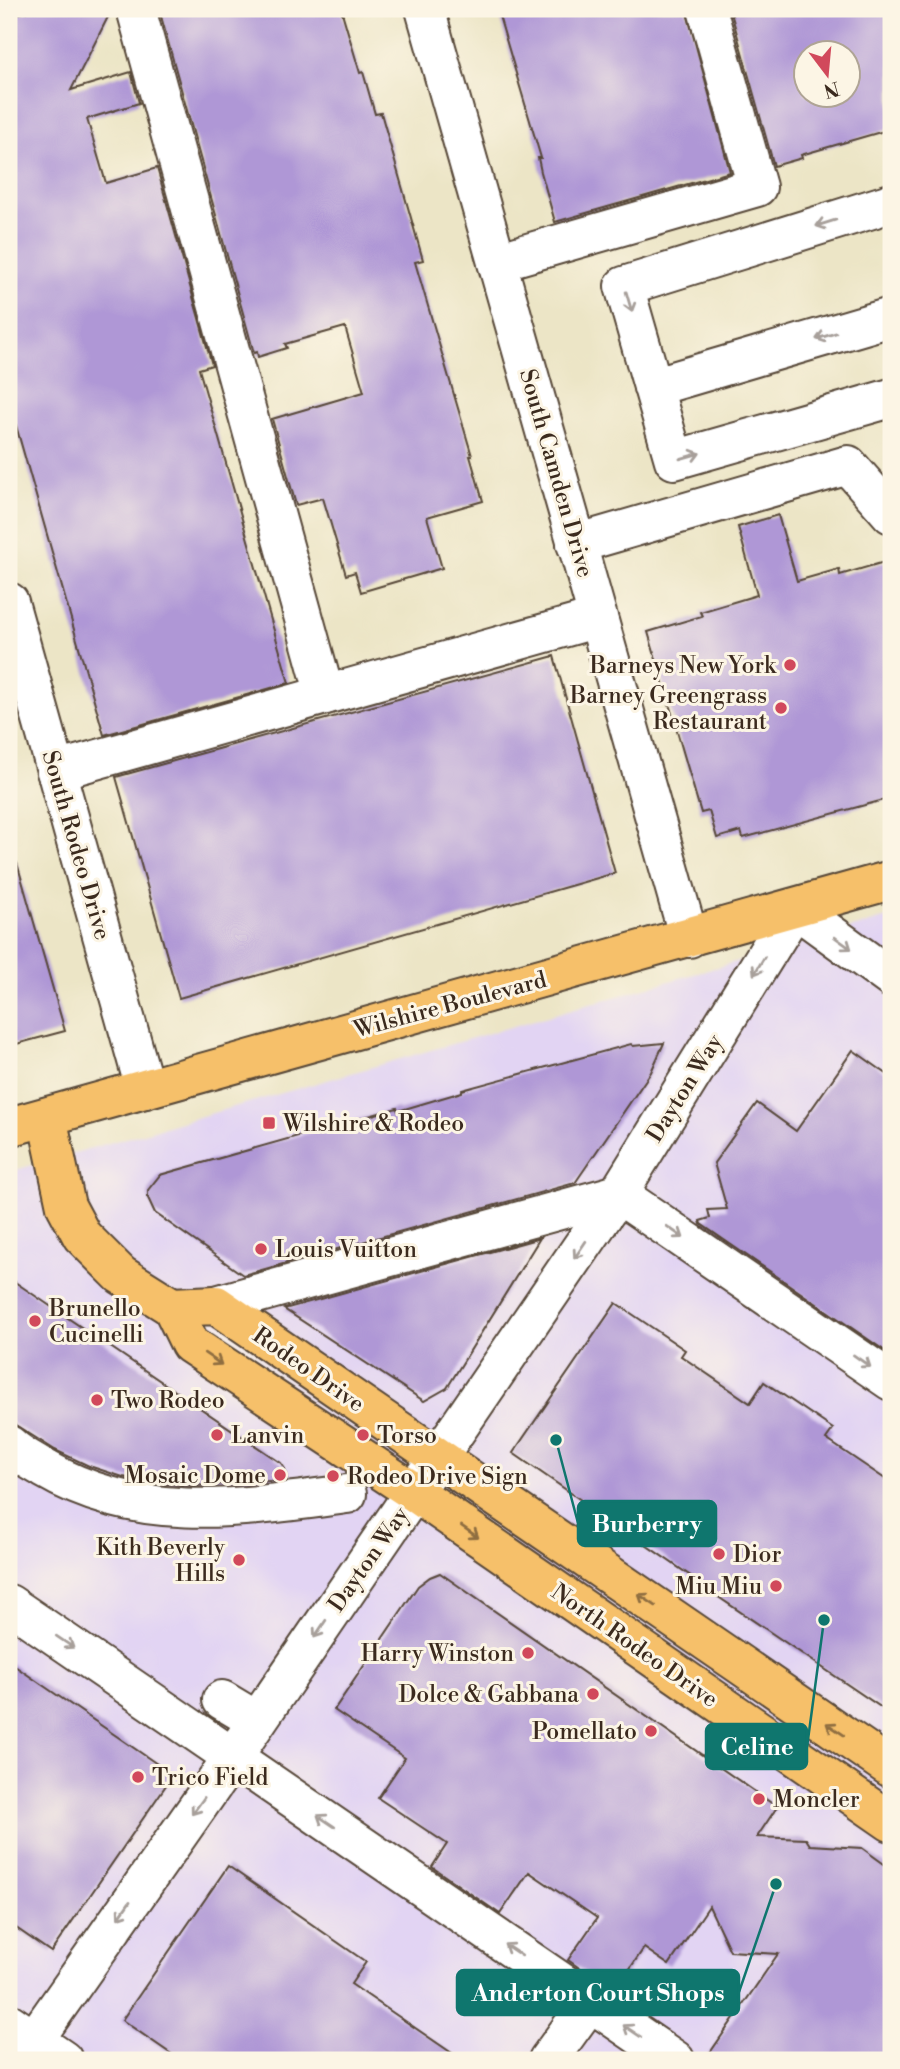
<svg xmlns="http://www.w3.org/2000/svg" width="900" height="2069" viewBox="0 0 900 2069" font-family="'Libre Bodoni',serif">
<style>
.built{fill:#e2d4f3}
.building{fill:#af97d6;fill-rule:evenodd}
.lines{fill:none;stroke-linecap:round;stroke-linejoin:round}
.minor-casing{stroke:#564637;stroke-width:42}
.major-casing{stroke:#564637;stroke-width:42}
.minor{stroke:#fff;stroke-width:38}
.major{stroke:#f6c06b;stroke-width:38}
.oneway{stroke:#a79f9a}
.oneway2{stroke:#8f6e41}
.poi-dot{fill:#d1495b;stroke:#fcf5e5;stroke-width:2.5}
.labels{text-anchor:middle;stroke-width:6;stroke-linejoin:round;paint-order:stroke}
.street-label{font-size:23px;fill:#3b2a1e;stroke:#fcf5e5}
.poi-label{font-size:23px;fill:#3b2a1e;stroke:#fcf5e5;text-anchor:start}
.leader{fill:none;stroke:#0f766e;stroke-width:2.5}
.callout-dot{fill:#0f766e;stroke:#fcf5e5;stroke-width:2.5}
.callout{fill:#0f766e;stroke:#0f766e;stroke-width:2.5}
.callout-label{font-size:24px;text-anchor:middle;font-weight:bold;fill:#fff}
</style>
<rect width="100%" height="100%" fill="#fcf5e5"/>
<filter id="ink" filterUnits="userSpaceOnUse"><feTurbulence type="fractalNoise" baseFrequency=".0143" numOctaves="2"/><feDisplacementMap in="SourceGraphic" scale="14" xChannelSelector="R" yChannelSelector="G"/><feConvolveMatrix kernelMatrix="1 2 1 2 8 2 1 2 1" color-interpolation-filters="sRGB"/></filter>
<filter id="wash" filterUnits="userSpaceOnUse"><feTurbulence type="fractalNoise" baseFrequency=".00686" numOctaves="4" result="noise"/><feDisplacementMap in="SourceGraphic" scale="28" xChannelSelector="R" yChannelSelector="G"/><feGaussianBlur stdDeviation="1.57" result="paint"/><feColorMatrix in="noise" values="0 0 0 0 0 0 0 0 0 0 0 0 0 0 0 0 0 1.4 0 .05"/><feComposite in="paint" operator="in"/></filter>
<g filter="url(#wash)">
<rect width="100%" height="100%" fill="#ece5c6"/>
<path class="built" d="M891,917v1143h-882v-888z"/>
<g id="blocks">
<g class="building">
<path d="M35,9h77l-41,81 60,-18 8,31 -52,16 19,64 51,-15 55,197 -13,4 90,314 -185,52 -95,-334v-385z"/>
<path d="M159,9h182l19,64 3,-1 12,42 6,-1 42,147 -8,2 57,194h-2l13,45 -56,16 15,51 -81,24 -6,-20 -9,3 -23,-77 -27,7 -24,-86 92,-27 -19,-65 -60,17 2,4 -29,9 -1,-5 -3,1z"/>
<path d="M497,9h189l44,163 -175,50 -14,-50 -3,-14h3z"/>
<path d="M730,9h161v120l-90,26 1,3 -28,8zM806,52h42v42h-42z"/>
<path d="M778,515l19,66 42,-12 1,6 51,-15v238l-148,40 -2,-7 -24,7 -8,-27 -8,2 -53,-181 54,-16 -2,-4 57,-17 -19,-68z"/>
<path d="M554,656l61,217 -436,125 -63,-221z"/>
<path d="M17,863l48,168 -56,15v-181z"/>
<path d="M664,1043l-13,29 -76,111 -332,92 -88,-62 -7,-15v-8l12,-15 237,-67 1,3 64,-19v-2l169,-46 2,2z"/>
<path d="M853,1050l38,27v278l-190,-131 -1,-3 10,-3 -2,-8 19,-1 -13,-46 43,-60 39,28z"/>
<path d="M540,1238l-93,150 -23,13 -140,-92z"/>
<path d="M9,1278l272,185 4,6 2,11 -94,6 -35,-3 -35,-6 -34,-11 -34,-16 -41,-26 -5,-4z"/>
<path d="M616,1303l69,47 -4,6 69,47 14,-21 69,47 -7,10 65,44v231l-174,-118 1,-1 -205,-142z"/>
<path d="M440,1573l337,234 -20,30 49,2 4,6 52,3 29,21v191h-186l73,-106 -48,-3 -21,-45 -40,59 -25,-17 -30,44 -46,-32 29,-42 -68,-46 -29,42 -68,-47 15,-23 -69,-46 27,-40 -71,-48 84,-124 12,-9z"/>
<path d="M9,1662l164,113 -122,177 -42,-29z"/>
<path d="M228,1866l138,96 -15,22 111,76h-282l-58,-40z"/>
</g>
</g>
</g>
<g filter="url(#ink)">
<use href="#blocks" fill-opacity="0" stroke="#564637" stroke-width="2"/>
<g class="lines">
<defs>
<g id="minor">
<path d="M136,9l189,686"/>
<path d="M425,9l264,929"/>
<path d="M891,203l-267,83 50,174 217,-62"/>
<path d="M497,262l260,-75 -50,-178"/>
<path d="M653,387l238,-70"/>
<path d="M576,544l272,-79 43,49"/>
<path d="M9,602l136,487"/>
<path d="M56,771l542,-153"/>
<path d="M216,1305l402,-111 273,187"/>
<path d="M9,1445c10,10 23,16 36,24 95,56 198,39 302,25"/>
<path d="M9,1604l666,456"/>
<path d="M222,1700l35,21"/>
<path d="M9,2023l54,37"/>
<path d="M20,2060l212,-302 386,-564 177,-286 96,70"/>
<path d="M548,2060l42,-58"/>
</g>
<g id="major">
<path d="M47,1117l19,89 16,30 39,39 51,32 18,37 224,148 477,330"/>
<path d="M9,1127l882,-247"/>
<path d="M172,1307l44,-2 675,463"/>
</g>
</defs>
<use href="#minor" class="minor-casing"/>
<use href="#major" class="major-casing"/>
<use href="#minor" class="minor"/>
<use href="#major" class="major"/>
</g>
<defs><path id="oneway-shaft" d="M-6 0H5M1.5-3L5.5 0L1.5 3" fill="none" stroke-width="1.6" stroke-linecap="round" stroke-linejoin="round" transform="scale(1.75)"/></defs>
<g class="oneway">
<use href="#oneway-shaft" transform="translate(826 223) rotate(163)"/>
<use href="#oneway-shaft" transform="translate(629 302) rotate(74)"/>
<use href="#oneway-shaft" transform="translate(826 336) rotate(163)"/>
<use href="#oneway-shaft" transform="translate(690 456) rotate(-16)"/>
<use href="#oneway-shaft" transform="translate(843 943) rotate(36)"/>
<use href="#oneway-shaft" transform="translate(759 966) rotate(121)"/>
<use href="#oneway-shaft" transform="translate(675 1232) rotate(35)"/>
<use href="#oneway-shaft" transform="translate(580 1250) rotate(124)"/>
<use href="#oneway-shaft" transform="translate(862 1361) rotate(35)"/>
<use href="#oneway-shaft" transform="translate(320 1629) rotate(124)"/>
<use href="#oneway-shaft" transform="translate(65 1642) rotate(34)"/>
<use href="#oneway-shaft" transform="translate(198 1806) rotate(126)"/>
<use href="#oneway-shaft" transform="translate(326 1821) rotate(-146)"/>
<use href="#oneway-shaft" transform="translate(124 1910) rotate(125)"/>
<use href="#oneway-shaft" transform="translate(513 1950) rotate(-146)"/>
<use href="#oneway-shaft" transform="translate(632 2031) rotate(-146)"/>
</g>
<g class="oneway2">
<use href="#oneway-shaft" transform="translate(213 1359) rotate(34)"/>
<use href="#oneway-shaft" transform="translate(470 1532) rotate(35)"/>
<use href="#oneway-shaft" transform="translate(647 1600) rotate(-146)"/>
<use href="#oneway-shaft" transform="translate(835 1729) rotate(-146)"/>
</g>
</g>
<g class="poi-dot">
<circle cx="790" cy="665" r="7"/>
<circle cx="781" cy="708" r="7"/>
<rect x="262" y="1116" width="14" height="14" rx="3.5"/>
<circle cx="261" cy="1249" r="7"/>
<circle cx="35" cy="1321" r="7"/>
<circle cx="97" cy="1400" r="7"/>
<circle cx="217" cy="1435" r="7"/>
<circle cx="363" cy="1435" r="7"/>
<circle cx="280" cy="1475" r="7"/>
<circle cx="333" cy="1476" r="7"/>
<circle cx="719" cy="1554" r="7"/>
<circle cx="239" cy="1560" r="7"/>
<circle cx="776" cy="1586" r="7"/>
<circle cx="528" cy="1653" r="7"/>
<circle cx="593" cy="1694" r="7"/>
<circle cx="651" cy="1731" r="7"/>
<circle cx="138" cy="1777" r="7"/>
<circle cx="759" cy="1799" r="7"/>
</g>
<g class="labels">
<g class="street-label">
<text transform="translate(557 473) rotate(74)" y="8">South Camden Drive</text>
<text transform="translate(77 845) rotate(74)" y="8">South Rodeo Drive</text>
<text transform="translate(450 1004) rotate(-15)" y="8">Wilshire Boulevard</text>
<text transform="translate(684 1088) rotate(-58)" y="8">Dayton Way</text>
<text transform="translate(309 1369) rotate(35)" y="8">Rodeo Drive</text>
<text transform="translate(368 1559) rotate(-55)" y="8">Dayton Way</text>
<text transform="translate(635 1645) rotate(35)" y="8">North Rodeo Drive</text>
</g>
<g class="poi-label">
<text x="776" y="673" text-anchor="end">Barneys New York</text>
<text x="767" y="703" text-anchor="end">Barney Greengrass<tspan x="767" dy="26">Restaurant</tspan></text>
<text x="283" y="1131">Wilshire &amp; Rodeo</text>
<text x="275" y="1257">Louis Vuitton</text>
<text x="49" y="1316">Brunello<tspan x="49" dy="26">Cucinelli</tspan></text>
<text x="111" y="1408">Two Rodeo</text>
<text x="231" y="1443">Lanvin</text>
<text x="377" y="1443">Torso</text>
<text x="266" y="1483" text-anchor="end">Mosaic Dome</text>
<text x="347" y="1484">Rodeo Drive Sign</text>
<text x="225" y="1555" text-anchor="end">Kith Beverly<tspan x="225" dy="26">Hills</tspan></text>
<text x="733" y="1562">Dior</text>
<text x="762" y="1594" text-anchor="end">Miu Miu</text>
<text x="514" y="1661" text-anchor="end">Harry Winston</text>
<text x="579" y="1702" text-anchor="end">Dolce &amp; Gabbana</text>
<text x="637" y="1739" text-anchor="end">Pomellato</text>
<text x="152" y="1785">Trico Field</text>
<text x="773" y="1807">Moncler</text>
</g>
</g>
<path class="leader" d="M556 1440L578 1523M824 1620L807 1747M776 1884L739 1992"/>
<g class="callout-dot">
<circle cx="556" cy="1440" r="7"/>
<circle cx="824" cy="1620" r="7"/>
<circle cx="776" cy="1884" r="7"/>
</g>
<g class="callout">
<rect x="578" y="1501" width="138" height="45" rx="7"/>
<rect x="706" y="1724" width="101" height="45" rx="7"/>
<rect x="457" y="1970" width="282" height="45" rx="7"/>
</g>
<g class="callout-label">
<text x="647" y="1532">Burberry</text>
<text x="757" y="1755">Celine</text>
<text x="598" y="2001">Anderton Court Shops</text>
</g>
<rect width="900" height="2069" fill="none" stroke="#fcf5e5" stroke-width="35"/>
<g transform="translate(827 74) rotate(164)"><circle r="33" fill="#fcf5e5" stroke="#afa495" stroke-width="2"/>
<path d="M0-5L12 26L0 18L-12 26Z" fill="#d1495b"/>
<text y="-10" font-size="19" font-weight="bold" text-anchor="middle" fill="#3b2a1e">N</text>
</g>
</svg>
